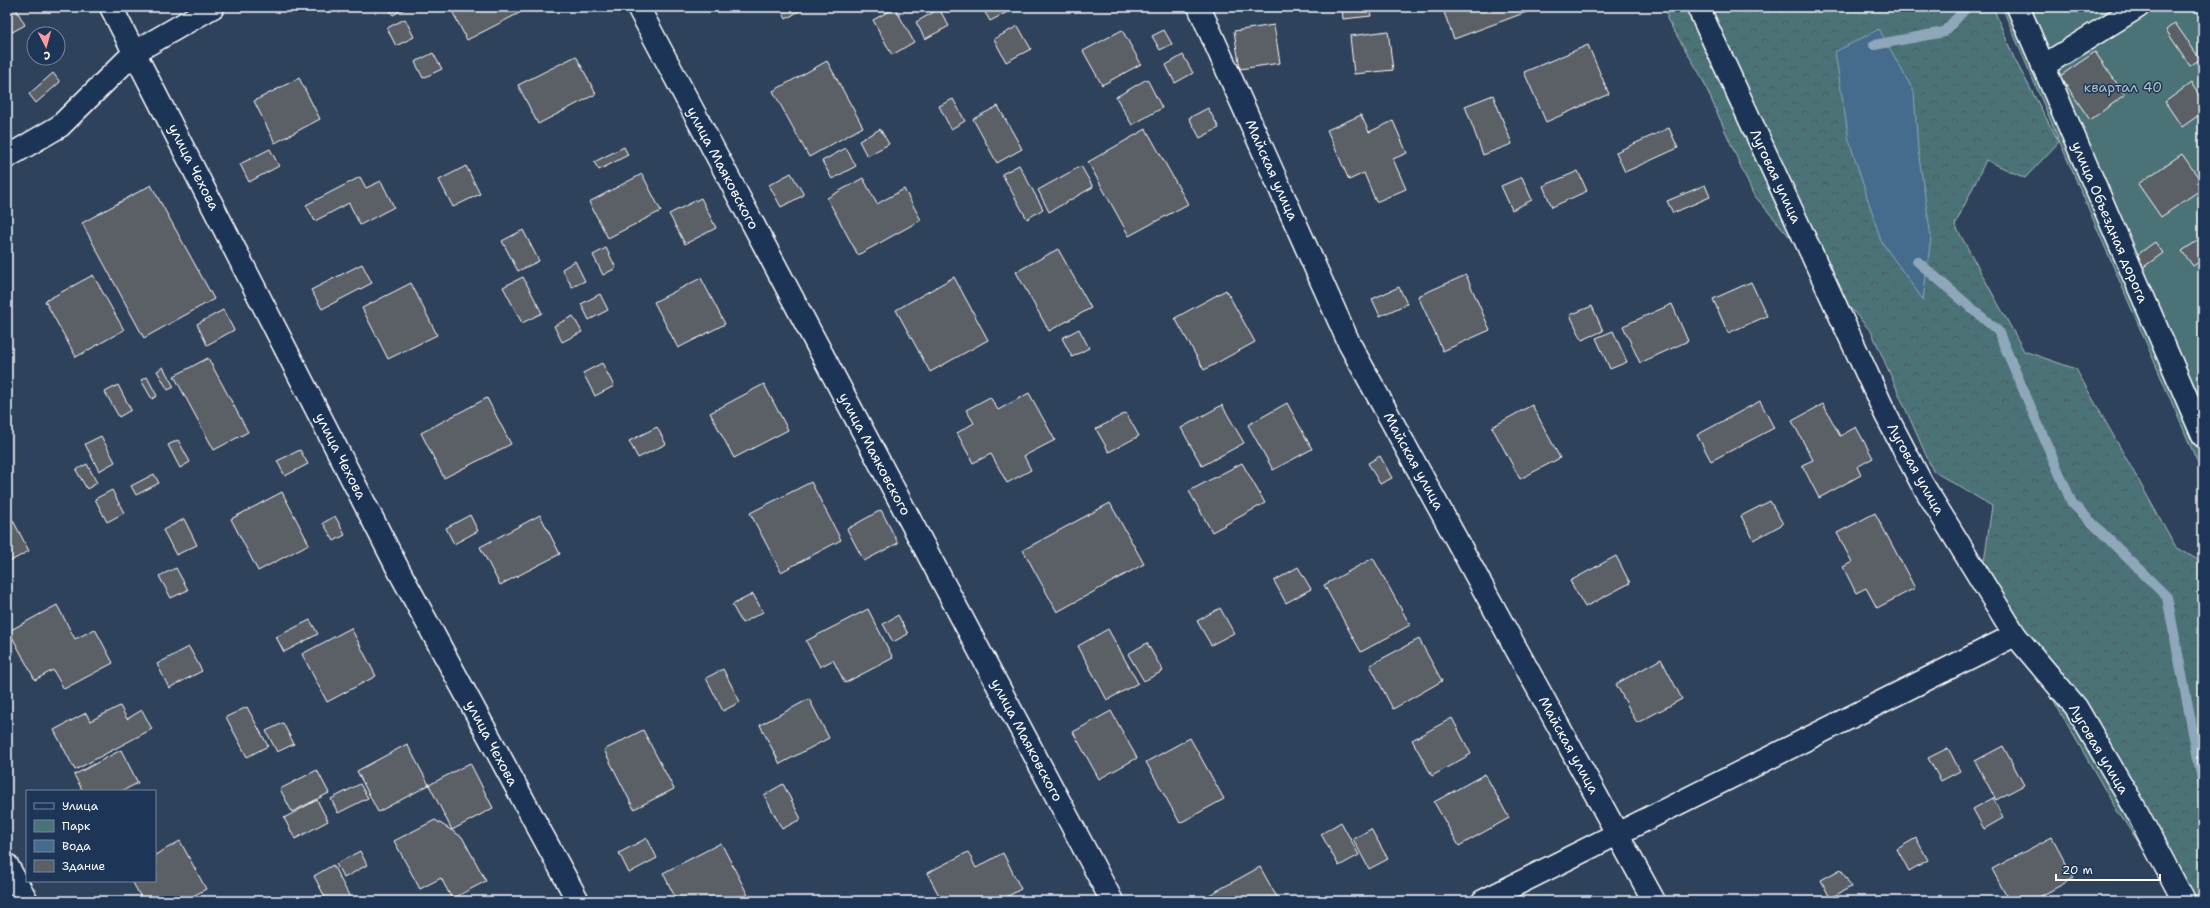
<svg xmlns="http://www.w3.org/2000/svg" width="2210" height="908" viewBox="0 0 2210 908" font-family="'Shantell Sans',sans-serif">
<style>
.green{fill:#4b7377;stroke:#a5b9bb}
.forest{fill:url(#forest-crowns);stroke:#a5b9bb}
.water{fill:#446c8c;stroke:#8fa7ba}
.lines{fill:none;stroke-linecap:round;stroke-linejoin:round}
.stream{stroke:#8fa7ba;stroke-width:10}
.building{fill:#5a6066;stroke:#fff}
.minor-casing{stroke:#fff;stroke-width:25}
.minor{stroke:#1d3557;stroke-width:22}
.labels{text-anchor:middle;stroke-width:3;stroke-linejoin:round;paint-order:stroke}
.park-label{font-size:14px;fill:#aec0c2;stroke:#1d3557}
.street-label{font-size:14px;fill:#fff;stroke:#1d3557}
</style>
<defs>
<pattern id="forest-crowns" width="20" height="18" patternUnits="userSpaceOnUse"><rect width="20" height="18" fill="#4b7377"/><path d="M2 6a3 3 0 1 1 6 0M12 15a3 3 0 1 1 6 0" fill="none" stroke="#4c5a5b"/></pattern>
</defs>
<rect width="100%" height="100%" fill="#2f425c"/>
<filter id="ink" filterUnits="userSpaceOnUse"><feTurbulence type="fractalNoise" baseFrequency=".025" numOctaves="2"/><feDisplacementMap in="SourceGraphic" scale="8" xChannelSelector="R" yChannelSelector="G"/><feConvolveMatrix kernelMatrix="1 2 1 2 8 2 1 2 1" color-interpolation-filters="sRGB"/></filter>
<g filter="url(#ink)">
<path class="green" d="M2002,7h201v468l-178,-414z"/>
<path class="forest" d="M1667,7h326l21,51 45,84 -34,36 -39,-18 -31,65 69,126 52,18 100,178 27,16v338h-25l-62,-92 -134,-233 10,-70 -59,-35 -61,-138 -119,-139 -52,-118 -34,-57z"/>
<path class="water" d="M1879,29l35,63 4,58 13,87 -8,63 -42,-59 -32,-101 -14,-88z"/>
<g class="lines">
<g class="stream">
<path d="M1874,45l70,-13 23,-25"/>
<path d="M1917,261l81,70 74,172 95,94 36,187"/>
</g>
</g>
<g class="building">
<path d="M7,7h8l10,18 -18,10z"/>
<path d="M336,7h14l-11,6z"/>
<path d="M388,7h20l-15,8z"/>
<path d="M450,7h81l-64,33z"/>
<path d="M780,7h24v1l-18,11z"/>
<path d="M982,7h35l-27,14z"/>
<path d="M1342,7h28l1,9 -28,3z"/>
<path d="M1442,7h98l-86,32z"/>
<path d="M895,8l19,34 -22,13 -19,-35z"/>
<path d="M939,9l10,17 -24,13 -9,-17z"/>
<path d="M405,19l9,18 -18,9 -9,-18z"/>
<path d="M2175,23l25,36 -10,7 -24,-36z"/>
<path d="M1274,25l6,38 -40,6 -6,-38z"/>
<path d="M1018,26l13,23 -25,13 -12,-23z"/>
<path d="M1122,30l19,34 -39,21 -19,-34z"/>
<path d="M1164,30l8,14 -12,6 -8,-14z"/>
<path d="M1388,31l5,39 -39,4 -4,-38z"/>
<path d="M1588,45l21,49 -63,28 -22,-50z"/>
<path d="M2095,52l30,43 -35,25 -30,-44z"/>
<path d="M433,53l9,16 -19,9 -8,-16z"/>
<path d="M1183,55l10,18 -18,10 -9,-18z"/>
<path d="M576,56l20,38 -58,30 -20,-39z"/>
<path d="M827,61l36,66 -54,30 -36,-66z"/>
<path d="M53,73l7,9 -24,21 -7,-9z"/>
<path d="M299,78l21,41 -45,24 -21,-42z"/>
<path d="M1147,79l15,29 -30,17 -16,-28z"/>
<path d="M2191,83l12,18v11l-21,15 -17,-25z"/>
<path d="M1493,95l19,49 -29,11 -18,-49z"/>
<path d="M953,99l12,22 -14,8 -12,-23z"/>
<path d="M998,106l24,43 -25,14 -24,-44z"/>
<path d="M1208,108l11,20 -19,10 -11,-20z"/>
<path d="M1361,115l8,17 24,-11 14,32 -14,6 13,30 -30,13 -12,-29 -15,7 -22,-50z"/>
<path d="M1669,128l9,20 -53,24 -9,-20z"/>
<path d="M880,129l9,15 -22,12 -8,-15z"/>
<path d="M1146,129l42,75 -59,32 -41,-74z"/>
<path d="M624,147l4,8 -29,15 -5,-8z"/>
<path d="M846,148l10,18 -24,13 -10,-18z"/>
<path d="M270,149l9,17 -30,16 -9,-18z"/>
<path d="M2182,154l21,30v4l-42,29 -23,-33z"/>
<path d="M1019,165l24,44 -16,10 -25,-45z"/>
<path d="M466,166l14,28 -27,13 -14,-27z"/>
<path d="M1081,166l12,21 -44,25 -11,-22z"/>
<path d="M1578,171l9,20 -35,16 -9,-21z"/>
<path d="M791,173l13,22 -23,12 -12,-22z"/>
<path d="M642,174l19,37 -53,27 -19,-36z"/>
<path d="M360,177l6,11 15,-7 13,26 -34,18 -11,-22 -34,18 -9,-16z"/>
<path d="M1522,177l10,23 -20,10 -11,-24z"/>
<path d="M863,178l14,26 27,-15 17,31 -63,35 -31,-57z"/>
<path d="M151,185l63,114 -70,39 -62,-115z"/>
<path d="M1705,185l5,12 -37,16 -6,-12z"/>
<path d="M701,198l15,30 -31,16 -16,-30z"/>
<path d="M523,230l16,31 -21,10 -16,-30z"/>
<path d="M2203,237v22l-10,7 -11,-15z"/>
<path d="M2155,242l8,11 -25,18 -8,-11z"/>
<path d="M606,248l10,20 -13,7 -10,-20z"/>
<path d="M1058,249l33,59 -42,23 -33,-59z"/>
<path d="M575,261l10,20 -13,6 -10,-18z"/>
<path d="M362,264l10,19 -50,26 -11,-19z"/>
<path d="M93,275l31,55 -48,27 -31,-56z"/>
<path d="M1466,275l24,55 -47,21 -25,-55z"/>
<path d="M523,277l19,36 -20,10 -19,-36z"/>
<path d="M954,277l34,63 -58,32 -34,-62z"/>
<path d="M701,278l24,46 -47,24 -24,-46z"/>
<path d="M1751,282l16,34 -39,17 -15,-34z"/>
<path d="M411,283l26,52 -49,24 -26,-51z"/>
<path d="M1399,287l8,17 -27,12 -8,-17z"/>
<path d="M1226,290l29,52 -51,28 -29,-52z"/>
<path d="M600,294l8,16 -19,10 -8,-16z"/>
<path d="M1672,304l16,37 -48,22 -17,-37z"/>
<path d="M1592,306l11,25 -21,9 -12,-25z"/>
<path d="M223,310l11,20 -27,15 -10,-21z"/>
<path d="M573,316l9,16 -20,10 -8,-16z"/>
<path d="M1079,329l10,19 -17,9 -10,-19z"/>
<path d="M1613,331l14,31 -17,7 -14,-31z"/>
<path d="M208,358l40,74 -34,18 -40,-74z"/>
<path d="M602,363l12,23 -19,10 -12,-23z"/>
<path d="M163,367l11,20 -6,3 -11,-19z"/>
<path d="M147,377l10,19 -5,3 -11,-19z"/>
<path d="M764,384l24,46 -54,28 -24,-45z"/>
<path d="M118,385l13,25 -12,7 -14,-25z"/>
<path d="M1029,393l26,47 -31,16 7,14 -24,13 -16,-29 -18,9 -16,-30 17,-10 -8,-13 24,-13 8,13z"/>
<path d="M487,398l24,46 -67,34 -23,-45z"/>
<path d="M1760,401l14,27 -63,33 -14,-26z"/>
<path d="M1287,403l25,46 -39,21 -25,-45z"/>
<path d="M1823,404l17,32 16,-9 17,31 -16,9 4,8 -42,23 -17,-33 11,-5 -21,-39z"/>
<path d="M1222,405l22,38 -42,23 -21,-38z"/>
<path d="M1532,405l28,53 -40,21 -28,-52z"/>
<path d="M1126,413l13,23 -30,16 -13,-23z"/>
<path d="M657,427l9,17 -28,14 -9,-17z"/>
<path d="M101,436l14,26 -16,9 -14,-27z"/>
<path d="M178,440l12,22 -10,6 -12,-23z"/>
<path d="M300,450l8,14 -23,12 -8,-15z"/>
<path d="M1380,456l12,22 -12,6 -12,-21z"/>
<path d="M1242,463l23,40 -53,29 -23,-41z"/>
<path d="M87,464l10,19 -10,6 -11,-19z"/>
<path d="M154,474l5,9 -23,12 -5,-9z"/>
<path d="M811,482l30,58 -60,32 -31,-59z"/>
<path d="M112,490l12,23 -17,9 -12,-23z"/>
<path d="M282,492l27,52 -51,27 -27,-52z"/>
<path d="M1770,501l13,23 -29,16 -13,-24z"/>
<path d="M1110,503l34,61 -87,48 -34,-62z"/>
<path d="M7,509l22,42 -22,12z"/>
<path d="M881,510l17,33 -34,18 -17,-32z"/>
<path d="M1875,513l40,75 -38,20 -11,-20 -10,5 -13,-26 9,-5 -15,-29z"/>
<path d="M470,515l8,16 -24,13 -8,-16z"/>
<path d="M540,515l20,39 -60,31 -20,-38z"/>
<path d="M335,516l10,19 -11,6 -11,-18z"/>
<path d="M184,519l13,26 -21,10 -13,-25z"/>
<path d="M1616,556l14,27 -45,24 -15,-26z"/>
<path d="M1373,558l37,67 -49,27 -37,-67z"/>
<path d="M1298,567l13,22 -25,14 -12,-22z"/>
<path d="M176,568l12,22 -17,8 -12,-22z"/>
<path d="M753,594l10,18 -21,11 -10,-18z"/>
<path d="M57,605l18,34 20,-10 18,34 -49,26 -11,-19 -18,10 -26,-49z"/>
<path d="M1220,608l14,25 -23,12 -14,-24z"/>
<path d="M868,609l25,49 -48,25 -12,-23 -13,7 -14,-26z"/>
<path d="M898,615l10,19 -15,8 -10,-18z"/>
<path d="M310,620l8,14 -34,18 -8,-15z"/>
<path d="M351,628l25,48 -49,26 -25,-48z"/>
<path d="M1108,629l30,54 -31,17 -29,-54z"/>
<path d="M1419,639l23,42 -49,28 -23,-44z"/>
<path d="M1147,643l16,28 -19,10 -16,-27z"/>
<path d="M189,647l13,24 -33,17 -12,-24z"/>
<path d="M1661,659l21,40 -45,24 -21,-39z"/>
<path d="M723,669l17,33 -17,9 -17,-33z"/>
<path d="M809,699l20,39 -49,26 -20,-39z"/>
<path d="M120,706l7,13 15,-9 10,19 -77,41 -21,-40 32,-17 4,8z"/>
<path d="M247,707l21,39 -21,11 -21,-40z"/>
<path d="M1111,711l26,47 -38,21 -26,-47z"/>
<path d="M1452,718l19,36 -39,22 -20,-36z"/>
<path d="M283,723l11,21 -17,8 -11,-21z"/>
<path d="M643,730l31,59 -40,20 -30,-59z"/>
<path d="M1190,738l34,61 -44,24 -34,-61z"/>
<path d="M407,744l22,41 -51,27 -21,-41z"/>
<path d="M2003,746l21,39 -28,15 -21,-39z"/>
<path d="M1948,748l12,23 -19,10 -13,-23z"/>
<path d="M121,750l17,33 -16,8h-39l-9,-16z"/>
<path d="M470,763l23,45 -41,22 -23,-45z"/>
<path d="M317,770l12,23 -37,19 -12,-23z"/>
<path d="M1485,774l24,44 -50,28 -25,-44z"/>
<path d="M360,784l8,14 -30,15 -7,-14z"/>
<path d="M783,784l18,35 -19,10 -18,-34z"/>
<path d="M1993,798l10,20 -19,11 -11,-20z"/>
<path d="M317,800l11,21 -33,18 -11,-21z"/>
<path d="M435,820l27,17 24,44 -34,18 -11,-21 -21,11 -26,-48z"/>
<path d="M1341,822l18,33 -20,11 -18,-32z"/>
<path d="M1371,829l17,30 -19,10 -16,-30z"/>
<path d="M2052,837l22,41 -42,23h-23l-17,-32z"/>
<path d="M647,838l10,20 -28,15 -10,-20z"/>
<path d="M1916,838l12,22 -19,11 -12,-22z"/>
<path d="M180,841l26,48 -22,12h-41l-11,-20h23v-26z"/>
<path d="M721,843l30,58h-74l-14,-28z"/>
<path d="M360,851l7,14 -23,13 -8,-14z"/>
<path d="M968,852l8,16 27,-15 18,36 -22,12h-57l-15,-28z"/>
<path d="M333,865l19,36h-25l-13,-25z"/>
<path d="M1260,867l19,34h-75l-2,-2z"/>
<path d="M1841,869l10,18 -21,11 -9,-18z"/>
</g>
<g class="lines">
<defs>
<g id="minor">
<path d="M111,7l286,560 181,334"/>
<path d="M638,7l474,894"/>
<path d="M1199,7l150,336 305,558"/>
<path d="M1698,7l188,408 35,67 94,153 61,72 56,96 52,98"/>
<path d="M2018,7l185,429"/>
<path d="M2043,66l95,-59"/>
<path d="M7,157l53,-31 75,-74 78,-45"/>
<path d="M7,865l20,36"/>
<path d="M1483,901l532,-266"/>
</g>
</defs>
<use href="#minor" class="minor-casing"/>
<use href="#minor" class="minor"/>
</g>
</g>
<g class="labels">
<g class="park-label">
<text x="2123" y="92">квартал 40</text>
</g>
<g class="street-label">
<text transform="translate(194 167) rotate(63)" y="5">улица Чехова</text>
<text transform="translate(723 168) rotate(62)" y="5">улица Маяковского</text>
<text transform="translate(1272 170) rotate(66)" y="5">Майская улица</text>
<text transform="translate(1776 176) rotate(65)" y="5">Луговая улица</text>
<text transform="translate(2110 222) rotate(67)" y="5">улица Объездная дорога</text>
<text transform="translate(875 454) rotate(62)" y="5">улица Маяковского</text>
<text transform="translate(341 456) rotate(63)" y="5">улица Чехова</text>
<text transform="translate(1414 461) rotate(61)" y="5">Майская улица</text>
<text transform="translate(1916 469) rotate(61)" y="5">Луговая улица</text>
<text transform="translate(1027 740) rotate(62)" y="5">улица Маяковского</text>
<text transform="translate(492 743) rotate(62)" y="5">улица Чехова</text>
<text transform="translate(1569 745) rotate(61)" y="5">Майская улица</text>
<text transform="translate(2099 749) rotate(59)" y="5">Луговая улица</text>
</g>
</g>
<rect width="2210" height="908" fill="none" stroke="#1d3557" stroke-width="24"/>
<rect x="12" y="12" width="2186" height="884" fill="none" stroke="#fff" stroke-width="1.5" filter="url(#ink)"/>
<rect x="26" y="790" width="130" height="92" fill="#1d3557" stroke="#77869a"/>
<rect x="34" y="803" width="20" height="6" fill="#1d3557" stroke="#77869a"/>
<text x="62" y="810" font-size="12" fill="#ffffff">Улица</text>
<rect x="34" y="820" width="20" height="12" fill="#4b7377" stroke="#77869a"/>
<text x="62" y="830" font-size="12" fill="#ffffff">Парк</text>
<rect x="34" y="840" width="20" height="12" fill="#446c8c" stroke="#77869a"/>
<text x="62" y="850" font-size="12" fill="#ffffff">Вода</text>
<rect x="34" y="860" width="20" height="12" fill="#5a6066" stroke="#77869a"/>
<text x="62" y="870" font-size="12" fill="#ffffff">Здание</text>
<g transform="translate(46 46) rotate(174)"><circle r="19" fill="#1d3557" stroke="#77869a"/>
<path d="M0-3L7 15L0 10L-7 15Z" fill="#ff9aa2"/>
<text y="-6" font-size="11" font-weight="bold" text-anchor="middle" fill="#ffffff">С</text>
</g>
<path d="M2056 874v6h104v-6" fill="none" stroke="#ffffff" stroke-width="2"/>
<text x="2062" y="874" font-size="12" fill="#ffffff" stroke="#1d3557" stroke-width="3" paint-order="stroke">20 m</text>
</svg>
